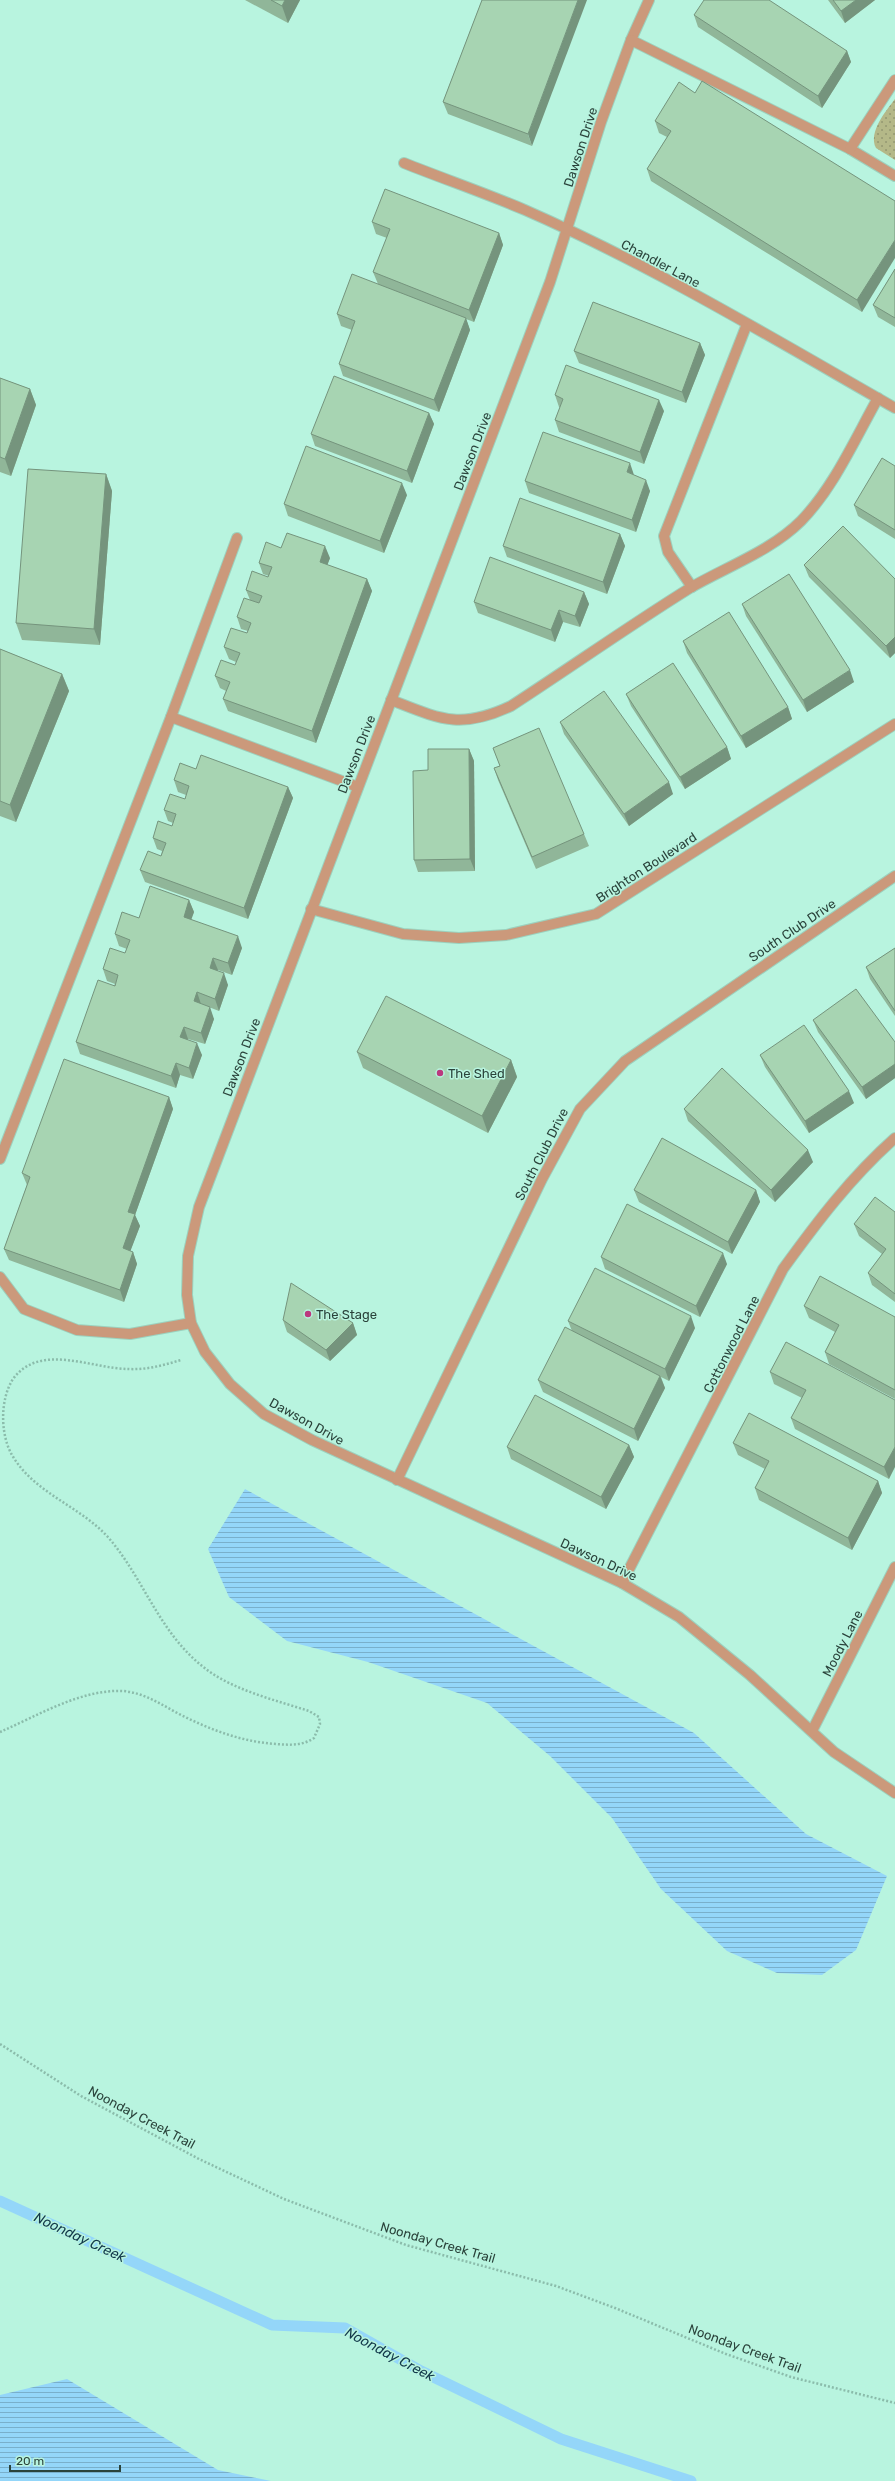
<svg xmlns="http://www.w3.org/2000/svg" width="895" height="2481" viewBox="0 0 895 2481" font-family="Rubik,sans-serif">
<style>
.park{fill:url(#park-dots)}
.water{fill:url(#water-rules)}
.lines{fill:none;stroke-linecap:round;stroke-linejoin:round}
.stream{stroke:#94d6f9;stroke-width:11}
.minor-casing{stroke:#9cd1be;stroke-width:12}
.path{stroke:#8bbcab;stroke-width:2.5;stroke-dasharray:2 2;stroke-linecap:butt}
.minor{stroke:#cb997b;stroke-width:10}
.wall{fill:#90b699}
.shaded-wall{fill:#75947d}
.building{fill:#a7d4b2;stroke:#75947d}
.poi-dot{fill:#bb387e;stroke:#b8f4df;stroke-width:1.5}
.labels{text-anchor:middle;stroke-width:3;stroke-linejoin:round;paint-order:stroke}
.street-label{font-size:13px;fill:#2a433b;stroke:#b8f4df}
.poi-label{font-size:13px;fill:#2a433b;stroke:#b8f4df;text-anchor:start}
.water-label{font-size:14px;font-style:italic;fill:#12384a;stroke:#b8f4df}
</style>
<defs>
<pattern id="park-dots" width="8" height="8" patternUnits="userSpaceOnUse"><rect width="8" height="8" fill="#b4b888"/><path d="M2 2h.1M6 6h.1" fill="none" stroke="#939770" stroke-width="1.8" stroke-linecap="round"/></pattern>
<pattern id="water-rules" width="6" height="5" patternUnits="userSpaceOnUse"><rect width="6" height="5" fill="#94d6f9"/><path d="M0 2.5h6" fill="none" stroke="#79afcb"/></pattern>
</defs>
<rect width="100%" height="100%" fill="#b8f4df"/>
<path class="park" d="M895,99v61l-19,-12c-8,-16 10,-37 19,-49z"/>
<g class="water">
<path d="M245,1489l449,244 112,101 81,42 -31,74 -34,25 -45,-2 -50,-22 -66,-62 -49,-71 -62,-62 -63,-53 -119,-41 -81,-21 -58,-44 -21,-48z"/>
<path d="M67,2379l151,91 53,11h-271v-86z"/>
</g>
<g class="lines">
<path class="stream" d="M0,2201l272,124 73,3 76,43 140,68 130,42"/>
<defs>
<g id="minor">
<path d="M649,0l-18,40 -30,82 -51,160 -351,925 -11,49 -1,39 4,28 14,29 25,32 34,30 48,26 310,143 57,34 71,58 84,77 61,41"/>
<path d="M631,40l219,109 45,27"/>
<path d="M850,149l45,-69"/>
<path d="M404,163c40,16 81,30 121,47 128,56 249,129 370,198"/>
<path d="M692,587l-24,-35 -4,-16 83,-212"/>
<path d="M391,700c49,19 69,30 120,6 60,-39 118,-80 179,-118 36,-21 81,-37 111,-67 33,-34 54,-82 77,-123"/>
<path d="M171,717l187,70"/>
<path d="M311,909l92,25 56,4 47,-3 90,-21 299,-190"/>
<path d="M0,1159l171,-442 66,-179"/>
<path d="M0,1277l24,32 53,21 53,4 61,-11"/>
<path d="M397,1480l145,-301 38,-70 45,-48 270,-185"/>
<path d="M622,1583l161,-314c34,-47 68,-92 112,-131"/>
<path d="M812,1731l83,-164"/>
</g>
</defs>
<use href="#minor" class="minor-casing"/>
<g class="path">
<path d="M0,1732c37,-16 81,-43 123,-41 22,2 39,14 58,24 30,15 62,27 95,29 14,1 26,2 38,-6l6,-14 -1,-7 -10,-6c-31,-10 -68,-19 -96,-37 -53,-35 -67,-94 -106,-138 -29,-31 -73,-43 -95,-81 -12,-21 -12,-56 1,-76 27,-37 79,-10 116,-10 18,1 35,-4 52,-9"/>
<path d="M0,2044l81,52 118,63 85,40 122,46 150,41 59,22 111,46 65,23 104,26"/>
</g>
<use href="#minor" class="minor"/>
</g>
<g class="wall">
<path d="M245,0h55l-12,23z"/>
<path d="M482,0l50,146 -84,-32 -5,-12z"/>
<path d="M828,0h47l-30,23z"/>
<path d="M694,15l153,36 4,11 -29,46 -124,-81z"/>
<path d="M695,93l200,108 -33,111 -211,-131 -4,-12 20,-32 -8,-4 -4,-12z"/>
<path d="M372,222l127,11 4,12 -29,77 -8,-3 4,11 -31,82 -96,-36 -4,-12 13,-34 -11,-4 -4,-12 41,-30 -5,-12 14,-34 -11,-4z"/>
<path d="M895,269v58l-17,-10 -5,-12z"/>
<path d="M700,343l5,12 -19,48 -107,-40 -5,-12z"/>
<path d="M0,378l30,11 6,16 -25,71 -11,-4z"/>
<path d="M555,395l109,16 -20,53 -85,-32 -4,-12 5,-13h-1z"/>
<path d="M429,413l5,11 -22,59 -97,-37 -4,-12z"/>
<path d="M895,466v73l-37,-23 -4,-11z"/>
<path d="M106,474l6,17 -12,154 -78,-5 -6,-17z"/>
<path d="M634,475l16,16 -14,41 -107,-39 -4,-12z"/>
<path d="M407,495l-23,58 -96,-37 -4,-12z"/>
<path d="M620,534l5,12 -18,48 -100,-37 -4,-11z"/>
<path d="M281,548l49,10 -3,7 40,14 5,12 -56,152 -88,-32 -5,-12 3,-8 -6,-3 -5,-12 20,-11 1,-3 -7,-3 -5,-12 23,-14 1,-2 -7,-2 -4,-12 13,-17 -4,-10 22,-13 1,-1 -6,-2 -4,-11z"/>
<path d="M804,565l91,14v74l-5,5 -81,-81z"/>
<path d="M584,592l5,12 -9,23 -17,-5 -8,20 -77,-29 -4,-11z"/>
<path d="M742,604l112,78 -47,30 -61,-96z"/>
<path d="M683,641l105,66 4,12 -46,29 -59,-95z"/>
<path d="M0,649l62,25 7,17 -53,131 -16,-6z"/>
<path d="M626,694l101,53 4,12 -46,30 -54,-83z"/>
<path d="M560,722l113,72 -44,32 -65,-92z"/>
<path d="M493,748l91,86 5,12 -53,23 -38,-89 -4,-12 6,-2z"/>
<path d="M469,749l5,12 1,110 -57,1 -4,-12 14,-90z"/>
<path d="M196,769l92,18 5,11 -45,121 -103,-37 -5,-12 21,-14 1,-5 -5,-2 -4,-11 19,-12 1,-3 -5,-2 -4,-11 21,-11 1,-4 -8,-3 -4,-12z"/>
<path d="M189,900l5,12 -3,7 51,29 -10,27 -14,-5h-1l11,15 -9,26 -18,-7 13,15 -9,25 -17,-5v1l14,15 -9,24 -13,-4 -4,13 -96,-34 -4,-12 39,-58 -8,-3 -4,-12 22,-16 2,-4 -8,-3 -4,-12 24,-16z"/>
<path d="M895,948v68l-25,-37 -4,-12z"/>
<path d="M813,1020l82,22v36l-29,21 -48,-67z"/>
<path d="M357,1052l154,8 6,17 -29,56 -125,-65z"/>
<path d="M760,1055l94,48 -45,30 -44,-66z"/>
<path d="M169,1097l4,12 -38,106 5,11 -10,25 3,1 4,12 -13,38 -115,-42 -5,-11 23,-64 -5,-12z"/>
<path d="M684,1109l129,53 -38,40 -87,-81z"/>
<path d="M634,1190h122l4,12 -28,52 -93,-52z"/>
<path d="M895,1212v90l-23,-17 -4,-12 14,-19 -23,-18 -5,-12z"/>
<path d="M601,1257l126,7 -27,53 -95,-48z"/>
<path d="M804,1306l91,11v82l-66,-35 -4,-12 10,-20 -26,-14z"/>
<path d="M283,1320l70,3 4,12 -27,26 -43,-29z"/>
<path d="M568,1321l127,7 -26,53 -8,-4 4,11 -27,53 -95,-49 -5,-12 34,-49z"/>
<path d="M770,1372l125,28 -6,79 -94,-50 -4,-11 11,-20 -28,-14z"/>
<path d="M733,1443l145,38 4,12 -30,57 -93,-50 -4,-12 10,-19 -27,-14z"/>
<path d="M629,1445l5,12 -28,52 -95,-50 -4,-12z"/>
</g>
<g class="shaded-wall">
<path d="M285,0h15l-12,23 -6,-17z"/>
<path d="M578,0h9l-55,146 -4,-12z"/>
<path d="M856,0h19l-30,23 -4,-12z"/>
<path d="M847,51l4,11 -29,46 -4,-12z"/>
<path d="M499,233l4,12 -29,77 -5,-12z"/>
<path d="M895,240v18l-33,54 -5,-12z"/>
<path d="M466,318l4,12 -31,82 -5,-12z"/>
<path d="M700,343l5,12 -19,48 -4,-11z"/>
<path d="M30,389l6,16 -25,71 -6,-17z"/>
<path d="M659,400l5,11 -20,53 -4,-12z"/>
<path d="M429,413l5,11 -22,59 -5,-12z"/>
<path d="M630,463l4,12 -7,-3z"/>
<path d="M106,474l6,17 -12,154 -6,-16z"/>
<path d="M646,480l4,11 -14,41 -4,-12z"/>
<path d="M402,483l5,12 -23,58 -4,-12z"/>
<path d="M620,534l5,12 -18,48 -4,-12z"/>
<path d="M325,546l5,12 -6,16 -4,-12z"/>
<path d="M367,579l5,12 -56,152 -4,-12z"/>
<path d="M584,592l5,12 -9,23 -5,-11z"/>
<path d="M559,610l4,12 -8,20 -4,-12z"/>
<path d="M895,637v16l-5,5 -4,-12z"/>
<path d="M850,670l4,12 -47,30 -4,-12z"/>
<path d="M62,674l7,17 -53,131 -6,-17z"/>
<path d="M788,707l4,12 -46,29 -5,-12z"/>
<path d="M727,747l4,12 -46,30 -5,-12z"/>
<path d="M469,749l5,12 1,110 -5,-12z"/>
<path d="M669,782l4,12 -44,32 -5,-12z"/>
<path d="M288,787l5,11 -45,121 -4,-11z"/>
<path d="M189,900l5,12 -6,17 -4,-12z"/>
<path d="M238,936l4,12 -10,27 -4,-12z"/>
<path d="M213,958l5,12 -4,9 -4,-11z"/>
<path d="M224,973l4,12 -9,26 -4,-12z"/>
<path d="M197,992l4,12 -7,-3z"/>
<path d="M210,1007l4,12 -9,25 -4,-11z"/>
<path d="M184,1027l4,12 -4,10 -4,-12z"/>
<path d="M197,1043l5,12 -9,24 -4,-11z"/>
<path d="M511,1060l6,17 -29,56 -6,-17z"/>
<path d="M176,1063l4,12 -4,13 -5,-12z"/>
<path d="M895,1064v14l-29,21 -4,-12z"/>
<path d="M849,1091l5,12 -45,30 -4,-12z"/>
<path d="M169,1097l4,12 -38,106 5,11 -13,34 -4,-12 5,-36z"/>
<path d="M808,1150l5,12 -38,40 -4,-12z"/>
<path d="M756,1190l4,12 -28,52 -4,-12z"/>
<path d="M133,1252l4,12 -13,38 -4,-12z"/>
<path d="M723,1253l4,11 -27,53 -4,-11z"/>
<path d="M691,1316l4,12 -26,53 -4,-12z"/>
<path d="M353,1323l4,12 -27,26 -4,-11z"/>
<path d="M660,1376l5,12 -27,53 -4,-12z"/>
<path d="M629,1445l5,12 -28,52 -5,-12z"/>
<path d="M895,1447v20l-6,12 -5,-12z"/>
<path d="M878,1481l4,12 -30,57 -4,-12z"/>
</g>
<g class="building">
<path d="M271,0h14l-3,6z"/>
<path d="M482,0h96l-50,134 -85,-32z"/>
<path d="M704,0h65l78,51 -29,45 -124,-81z"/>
<path d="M833,0h23l-15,11z"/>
<path d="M702,81l193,120v39l-38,60 -210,-131 24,-38 -16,-10 24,-39 16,11z"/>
<path d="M385,189l114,44 -30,77 -96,-38 17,-43 -18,-7z"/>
<path d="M895,269v49l-22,-13z"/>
<path d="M352,274l114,44 -32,82 -95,-36 16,-43 -18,-7z"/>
<path d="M593,302l107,41 -18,49 -108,-41z"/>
<path d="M566,365l93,35 -19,52 -85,-32 8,-21 -8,-4z"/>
<path d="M334,376l95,37 -22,58 -96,-37z"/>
<path d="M0,378l30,11 -25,70 -5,-2z"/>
<path d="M543,432l87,31 -3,9 19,8 -14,40 -107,-39z"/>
<path d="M306,446l96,37 -22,58 -96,-37z"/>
<path d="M882,458l13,8v64l-41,-25z"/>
<path d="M28,469l78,5 -12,155 -78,-6z"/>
<path d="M520,498l100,36 -17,48 -100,-36z"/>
<path d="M843,526l52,53v58l-9,9 -82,-81z"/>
<path d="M287,533l38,13 -5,16 47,17 -55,152 -89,-32 7,-17 -15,-6 6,-16 14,5 5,-12 -16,-6 7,-19 16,5 4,-10 -14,-6 7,-19 15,5 3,-7 -16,-6 6,-19 16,6 4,-10 -13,-4 7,-21 15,6z"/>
<path d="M490,557l94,35 -9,24 -16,-6 -8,20 -77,-28z"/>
<path d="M789,574l61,96 -47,30 -61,-96z"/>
<path d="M729,612l59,95 -47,29 -58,-95z"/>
<path d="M0,649l62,25 -52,131 -10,-4z"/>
<path d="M673,663l54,84 -47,30 -54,-83z"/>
<path d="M604,691l65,91 -45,32 -64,-92z"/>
<path d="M539,728l45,106 -52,23 -38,-89 6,-2 -7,-18z"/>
<path d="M428,749h41l1,110 -56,1 -1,-89 15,-1z"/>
<path d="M201,755l87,32 -44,121 -104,-38 8,-19 13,5 5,-13 -13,-5 5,-17 14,5 4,-12 -12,-4 6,-16 15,5 4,-13 -15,-6 6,-17 16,6z"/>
<path d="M150,886l39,14 -5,17 54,19 -10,27 -15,-5 -3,10 14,5 -9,26 -18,-7 -3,9 16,6 -9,26 -17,-6 -4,10 17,6 -8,25 -13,-5 -5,13 -95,-34 22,-62 17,6 3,-11 -15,-6 7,-21 15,5 5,-13 -15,-6 7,-22 17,6z"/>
<path d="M895,948v63l-29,-44z"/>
<path d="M856,989l39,53v22l-33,23 -49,-67z"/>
<path d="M386,996l125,64 -29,56 -125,-64z"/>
<path d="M804,1025l45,66 -44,30 -45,-66z"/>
<path d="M64,1059l105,38 -41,115 7,2 -12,34 10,4 -13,38 -116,-41 26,-72 -8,-4z"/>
<path d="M722,1068l86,82 -37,40 -87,-81z"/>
<path d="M662,1138l94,52 -28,52 -94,-52z"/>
<path d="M875,1197l20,15v82l-27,-21 18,-24 -32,-25z"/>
<path d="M627,1204l96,49 -27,53 -95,-49z"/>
<path d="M595,1268l96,48 -26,53 -97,-48z"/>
<path d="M820,1276l75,41v73l-70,-38 14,-27 -35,-19z"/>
<path d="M291,1283l62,40 -27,27 -43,-30z"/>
<path d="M565,1327l95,49 -26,53 -96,-49z"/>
<path d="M786,1342l109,58v47l-11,20 -93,-49 15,-28 -36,-18z"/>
<path d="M535,1395l94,50 -28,52 -94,-50z"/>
<path d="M749,1413l129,68 -30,57 -93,-50 14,-27 -36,-18z"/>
</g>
<g class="poi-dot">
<circle cx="440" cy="1073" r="4"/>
<circle cx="308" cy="1314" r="4"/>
</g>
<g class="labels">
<g class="street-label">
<text transform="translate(580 147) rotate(-72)" y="5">Dawson Drive</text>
<text transform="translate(661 263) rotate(28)" y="5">Chandler Lane</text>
<text transform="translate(472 451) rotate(-69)" y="5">Dawson Drive</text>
<text transform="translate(356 754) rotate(-69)" y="5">Dawson Drive</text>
<text transform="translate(646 867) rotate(-33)" y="5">Brighton Boulevard</text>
<text transform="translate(792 930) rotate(-34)" y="5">South Club Drive</text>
<text transform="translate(241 1057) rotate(-69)" y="5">Dawson Drive</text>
<text transform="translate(541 1154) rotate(-63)" y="5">South Club Drive</text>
<text transform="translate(731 1344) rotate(-63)" y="5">Cottonwood Lane</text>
<text transform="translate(307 1421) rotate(29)" y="5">Dawson Drive</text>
<text transform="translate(599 1559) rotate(25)" y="5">Dawson Drive</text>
<text transform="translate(842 1643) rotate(-63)" y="5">Moody Lane</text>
<text transform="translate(142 2117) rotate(28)" y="5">Noonday Creek Trail</text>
<text transform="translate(438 2242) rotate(16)" y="5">Noonday Creek Trail</text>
<text transform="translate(745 2348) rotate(20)" y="5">Noonday Creek Trail</text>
</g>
<g class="poi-label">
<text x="448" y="1078">The Shed</text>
<text x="316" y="1319">The Stage</text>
</g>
<g class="water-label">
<text transform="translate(80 2237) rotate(25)" y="5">Noonday Creek</text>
<text transform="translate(390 2354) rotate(28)" y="5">Noonday Creek</text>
</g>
</g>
<path d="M10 2465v6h110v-6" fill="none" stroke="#2a433b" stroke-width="2"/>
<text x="16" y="2465" font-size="12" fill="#2a433b" stroke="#b8f4df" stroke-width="3" paint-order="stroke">20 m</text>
</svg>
